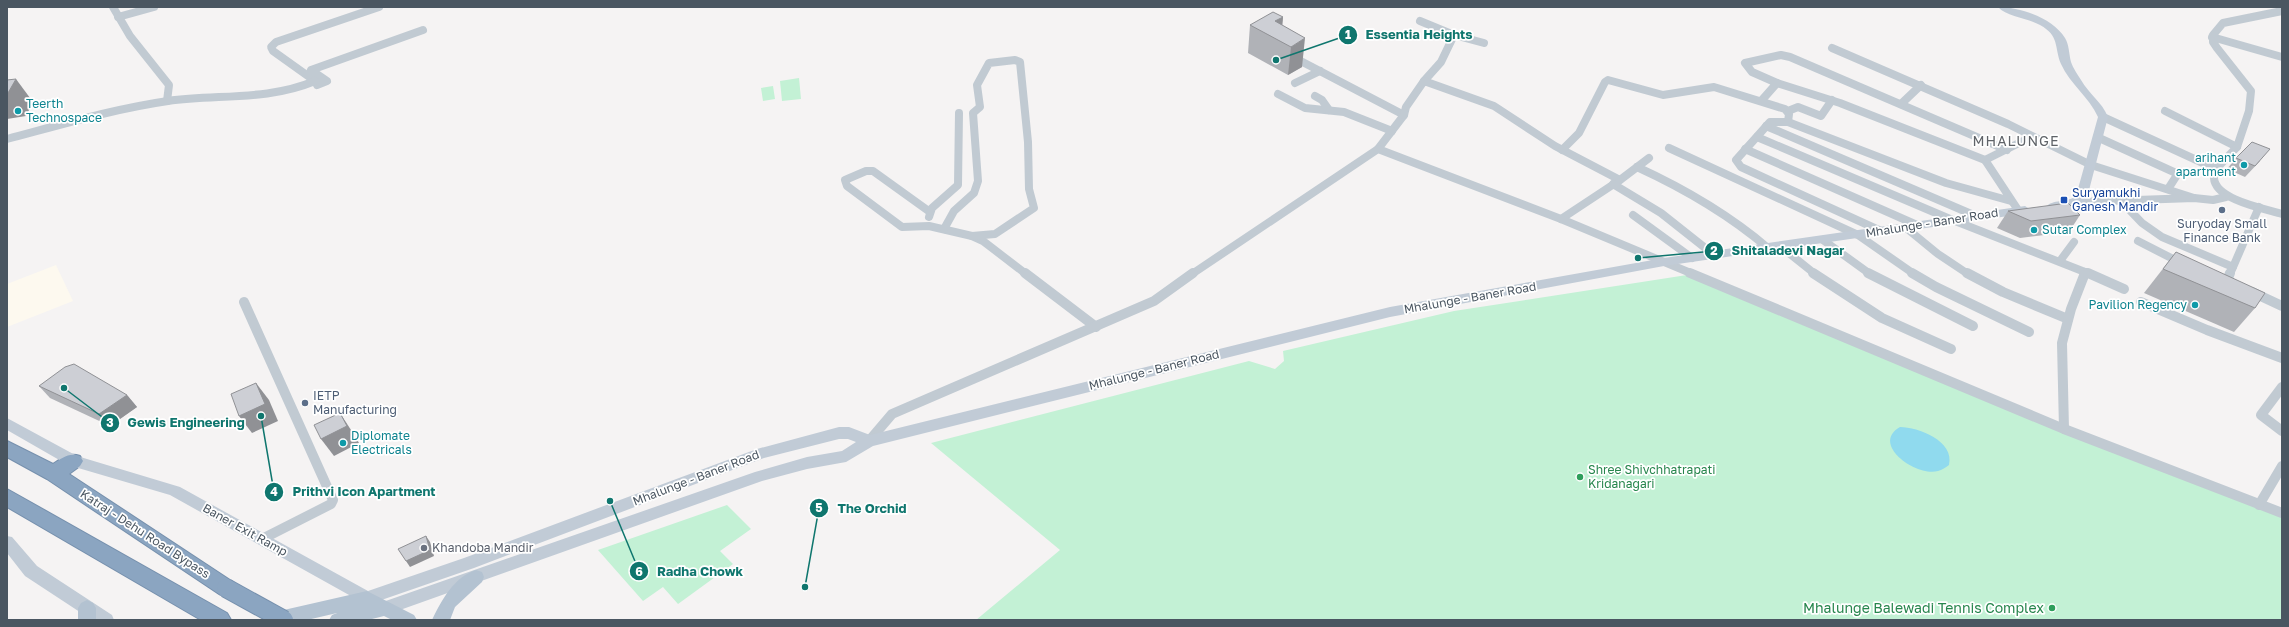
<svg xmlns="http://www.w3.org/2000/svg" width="2289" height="627" viewBox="0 0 2289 627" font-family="'Golos Text',sans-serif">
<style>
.commercial{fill:#fdf9ef}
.green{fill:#c3f1d5}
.water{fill:#90daee}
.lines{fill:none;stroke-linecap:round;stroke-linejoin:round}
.highway-casing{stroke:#7690ad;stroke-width:2}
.street-far1{stroke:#c1cad2;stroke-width:8}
.street{stroke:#c1cad2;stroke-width:10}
.secondary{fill:#c1cbd6;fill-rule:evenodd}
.primary{fill:#b3c2d1;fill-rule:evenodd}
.highway{fill:#8ba5c1;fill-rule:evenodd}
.highway-bridge-casing{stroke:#7690ad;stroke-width:20;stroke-linecap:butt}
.highway-bridge{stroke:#8ba5c1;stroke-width:18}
.wall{fill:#b0b2b7}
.shaded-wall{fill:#909195}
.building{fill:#cdcfd5;stroke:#909195}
.culture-dot{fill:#0f9aa8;stroke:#fff;stroke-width:1.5}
.transit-dot{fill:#1a4fb4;stroke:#fff;stroke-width:1.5}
.service-dot{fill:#5c6f8a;stroke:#fff;stroke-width:1.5}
.leisure-dot{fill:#2e9e5b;stroke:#fff;stroke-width:1.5}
.worship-dot{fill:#6b7280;stroke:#fff;stroke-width:1.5}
.labels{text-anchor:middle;stroke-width:3.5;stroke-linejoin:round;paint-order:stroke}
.culture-label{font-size:12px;fill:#0d838f;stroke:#fff;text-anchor:start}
.transit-label{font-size:12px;fill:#164399;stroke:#fff;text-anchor:start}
.street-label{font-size:12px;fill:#4a5661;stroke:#fff}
.service-label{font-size:12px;fill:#4e5e75;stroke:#fff}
.leisure-label{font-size:12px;fill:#27864d;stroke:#fff;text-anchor:start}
.worship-label{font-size:12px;fill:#5b616d;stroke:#fff;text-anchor:start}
.quarter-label{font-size:14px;letter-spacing:1px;fill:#5f6368;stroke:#fff}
.near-leisure-label{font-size:14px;fill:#27864d;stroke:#fff;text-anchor:end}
.leader{fill:none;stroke:#0f766e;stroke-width:1.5}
.callout-dot{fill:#0f766e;stroke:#fff;stroke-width:1.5}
.mark-label{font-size:12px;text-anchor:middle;font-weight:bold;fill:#fff}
.callout-label{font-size:13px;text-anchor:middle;font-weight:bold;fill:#0f766e;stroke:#fff;stroke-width:3.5;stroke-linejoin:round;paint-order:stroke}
</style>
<rect width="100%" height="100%" fill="#f5f3f3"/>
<path class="commercial" d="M56,265l17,36 -66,26v-43z"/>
<g class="green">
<path d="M799,78l2,21 -19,2 -2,-20z"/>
<path d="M773,86l2,13 -12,2 -2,-13z"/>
<path d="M1687,275l595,237v108h-1306l84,-70 -129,-107 318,-82 26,8 9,-8 -1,-10 171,-40z"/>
<path d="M727,505l24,24 -31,22 13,13 -55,40 -15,-17 -20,14 -45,-51z"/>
</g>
<path class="water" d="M1900,427c18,0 55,14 49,38 -3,2 -7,5 -11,6 -22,6 -68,-27 -38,-44z"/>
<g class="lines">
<defs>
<g id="highway">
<path d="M7,441l46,23c9,-6 16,-12 27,-8l3,5 -3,5 -11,8 164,108 3,6 -3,6 -7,3 -7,-3 -172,-115 -40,-22z"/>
<path d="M7,489l220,124 4,7h-30l-194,-113z"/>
</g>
</defs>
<use href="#highway" class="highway-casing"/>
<g class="street-far1">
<path d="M113,7l17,29 39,49 -2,16"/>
<path d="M118,17l36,-10"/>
<path d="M1420,21l34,14"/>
<path d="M2212,37l70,20"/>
<path d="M1832,48l176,76 83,41 103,33"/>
<path d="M1293,57l111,58 -26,34"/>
<path d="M315,81l-42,-30 -2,-4 5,-5 103,-35"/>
<path d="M1424,81l17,-19 13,-27 30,8"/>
<path d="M1295,83l25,-12"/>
<path d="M1777,83l63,20 145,57 46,-23"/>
<path d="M317,85l10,-4 -16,-11 112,-40"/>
<path d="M1278,94l27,14 39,4 48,19"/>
<path d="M1315,96l7,4 7,10"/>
<path d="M1762,100l15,-17 -25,-11 -7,-9 36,-8 9,2 217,93"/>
<path d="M1901,104l20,-19"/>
<path d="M1788,111l10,-4 23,9 11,-16"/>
<path d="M2165,111l72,36 12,-36 2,-20 -34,-43 -4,-6v-7l10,-12 59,-12"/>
<path d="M1404,115l2,-8 18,-26 70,25 61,40 65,34 -59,39"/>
<path d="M2103,117l113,52c-1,3 -2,7 -2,9 1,22 52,31 68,36"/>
<path d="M1766,126l210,90"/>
<path d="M1757,137l193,82 140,55"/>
<path d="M2097,137l79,36 1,2 -9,14"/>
<path d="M7,139c53,-14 106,-30 161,-38 50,-7 99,0 147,-20"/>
<path d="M1669,148l189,87 56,39"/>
<path d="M1745,149l172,76"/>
<path d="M1562,150l17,-17 26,-51 3,-2 55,15 51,-8 71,22 4,5 -1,8"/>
<path d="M1985,160l33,50"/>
<path d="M1637,167c48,22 91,47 131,81"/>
<path d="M2216,169l21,-22"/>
<path d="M1620,180l29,-22"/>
<path d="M1613,184l48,29 53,42"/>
<path d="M2121,201l21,22 20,14 71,30"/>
<path d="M2079,202l115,-4 19,2 13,-3"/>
<path d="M930,212l-57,-41h-7l-21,9 2,6 55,41 27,-1 43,10 11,5 43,33"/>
<path d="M1633,215l59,43"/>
<path d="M929,217l3,-9 26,-23 1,-72"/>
<path d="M1905,227l33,27 30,20"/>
<path d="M944,229l10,-18 20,-18 4,-12 -5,-68 7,-6 -3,-22 12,-22 26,-3 5,2 8,80 1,47 5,19 -39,26 -23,2"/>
<path d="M1881,231l-140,-64 -5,-7 34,-38h18l158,61 65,18"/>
<path d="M1823,240l47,34"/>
<path d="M2138,241l43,22"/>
<path d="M1780,246l35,28"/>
<path d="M2060,261l14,-19"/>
<path d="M1192,274l186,-125 183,70 132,55"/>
<path d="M2084,274l1,-2"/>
<path d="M2230,274l29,-67"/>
</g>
<g class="street">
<path d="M1025,273l71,54"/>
<path d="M1690,273l374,156 218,84"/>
<path d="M1813,273l69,45 69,31"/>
<path d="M1868,273l105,53"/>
<path d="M1912,273l24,14 93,45"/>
<path d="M1967,273l36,19 65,27"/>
<path d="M2088,273l36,16"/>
<path d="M2230,273l-3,8 6,3"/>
<path d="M2252,292l30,14"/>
<path d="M244,302l89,198 -2,4 -69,35"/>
<path d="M2141,302l66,28 75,28"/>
<path d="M2282,387l-21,28 21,16"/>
<path d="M2064,429l-2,-86 9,-34 14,-36"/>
<path d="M869,441l23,-27 262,-113 39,-28"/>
<path d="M2259,505l23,-39"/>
</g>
<g class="secondary">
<path d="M1998,7c22,0 55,11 67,31 4,6 4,16 6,24 2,6 7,13 10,18 8,14 21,22 27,37l-21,81 -9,9 -26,4 -6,-4c6,-8 21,-4 30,-11l22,-79c-9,-20 -28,-33 -37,-53 -7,-17 -1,-28 -21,-39 -12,-7 -33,-8 -42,-18z"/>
<path d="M2025,206l6,4 -2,3 -365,53 -274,51 -517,129 -27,16 -39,7 -45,12 -376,134 -6,-2 -2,-5 2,-5 375,-131 52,-15 35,-6 14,-9 -8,-3h-9l-75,19 -290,110 -107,37 -197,-110 -102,-30 -61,-35v-12l70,38 103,31 188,104 96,-33 293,-109 82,-22h10l21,8 520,-128 274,-49z"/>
<path d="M7,536l5,1 25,29 75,49 2,5h-22l-67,-44 -18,-23z"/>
</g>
<g class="primary">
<path d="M476,570l6,2 2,5 -2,5 -27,25 -5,13h-18c9,-19 22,-43 44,-50z"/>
<path d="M367,591l47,24 3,5h-25l-8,-4 -16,4h-39l3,-5 5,-2 -30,7h-41l3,-5 6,-3z"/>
<path d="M87,600l6,3 3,5v12h-18v-12l3,-5z"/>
</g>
<use href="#highway" class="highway"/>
<defs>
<path id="highway-bridge" d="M226,588l58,32"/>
</defs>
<use href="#highway-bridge" class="highway-bridge-casing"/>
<use href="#highway-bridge" class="highway-bridge"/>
</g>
<g class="wall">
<path d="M1283,17l-1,8 20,42 -14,8 -40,-22 2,-28z"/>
<path d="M2236,158l24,3 -15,16 -18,-8z"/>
<path d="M2008,211l72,4 -11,17 -49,6 -23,-10z"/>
<path d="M2176,252l79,56 -21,24 -90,-39z"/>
<path d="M39,386l88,9 10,12 -27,19 -60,-28z"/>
</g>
<g class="shaded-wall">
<path d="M1283,17l-2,24 -6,-20z"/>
<path d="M1305,38l-3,29 -14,8 3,-28z"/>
<path d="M16,79l17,23 -7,14 -19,3v-26z"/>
<path d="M256,383l13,17 9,21 -26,12 -13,-17z"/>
<path d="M127,395l10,12 -27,19 -11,-12z"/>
<path d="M340,413l11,17 8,13 -25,13 -13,-17z"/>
<path d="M426,536l4,6 4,14 -24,11 -4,-6z"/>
</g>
<g class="building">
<path d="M1273,12l10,5 -8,4 30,17 -14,9 -41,-22z"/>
<path d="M16,79l-8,14h-1v-13z"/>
<path d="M2252,142l18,7 -15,17 -19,-8z"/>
<path d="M2068,203l12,12 -49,6 -23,-10z"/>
<path d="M2176,252l89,41 -10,15 -92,-39z"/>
<path d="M74,364l53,31 -28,19 -60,-28 26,-19z"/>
<path d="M256,383l9,21 -26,12 -8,-22z"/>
<path d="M340,413l7,13 -26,13 -7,-14z"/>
<path d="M426,536l4,14 -24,11 -8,-12z"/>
</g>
<g class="culture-dot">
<circle cx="18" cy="111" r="4"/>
<circle cx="2244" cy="165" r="4"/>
<circle cx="2034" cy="230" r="4"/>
<circle cx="2195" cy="305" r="4"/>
<circle cx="343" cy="443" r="4"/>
</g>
<rect class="transit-dot" x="2060" y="196" width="8" height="8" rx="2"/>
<g class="service-dot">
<circle cx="2222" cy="210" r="4"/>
<circle cx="305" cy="403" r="4"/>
</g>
<g class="leisure-dot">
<circle cx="1580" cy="477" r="4"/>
<circle cx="2052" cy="608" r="4"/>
</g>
<circle class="worship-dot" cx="424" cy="548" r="4"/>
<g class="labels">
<g class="culture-label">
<text x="26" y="108">Teerth<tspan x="26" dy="14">Technospace</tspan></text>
<text x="2236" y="162" text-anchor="end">arihant<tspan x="2236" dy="14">apartment</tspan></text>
<text x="2042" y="234">Sutar Complex</text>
<text x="2187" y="309" text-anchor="end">Pavilion Regency</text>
<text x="351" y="440">Diplomate<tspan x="351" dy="14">Electricals</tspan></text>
</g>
<g class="transit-label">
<text x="2072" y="197">Suryamukhi<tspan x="2072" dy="14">Ganesh Mandir</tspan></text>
</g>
<g class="street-label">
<text transform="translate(1932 223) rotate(-9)" y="4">Mhalunge - Baner Road</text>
<text transform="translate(1470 298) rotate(-10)" y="4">Mhalunge - Baner Road</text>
<text transform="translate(1154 370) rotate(-14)" y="4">Mhalunge - Baner Road</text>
<text transform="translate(696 478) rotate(-21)" y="4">Mhalunge - Baner Road</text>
<text transform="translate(245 530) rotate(29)" y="4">Baner Exit Ramp</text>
<text transform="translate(145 534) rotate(33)" y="4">Katraj - Dehu Road Bypass</text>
</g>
<g class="service-label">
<text x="2222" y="228">Suryoday Small<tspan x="2222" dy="14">Finance Bank</tspan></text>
<text x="313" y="400" text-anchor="start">IETP<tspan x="313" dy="14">Manufacturing</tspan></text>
</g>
<g class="leisure-label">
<text x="1588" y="474">Shree Shivchhatrapati<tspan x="1588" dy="14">Kridanagari</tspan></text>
</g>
<g class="worship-label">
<text x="432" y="552">Khandoba Mandir</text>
</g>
<g class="quarter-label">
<text x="2016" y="146">MHALUNGE</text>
</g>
<g class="near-leisure-label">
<text x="2044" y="613">Mhalunge Balewadi Tennis Complex</text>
</g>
</g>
<path class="leader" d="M1276 60L1348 35M1638 258L1714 251M64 388L110 423M261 416L274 492M805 587L819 508M610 501L639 571"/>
<g class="callout-dot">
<circle cx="1276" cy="60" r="4"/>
<circle cx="1638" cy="258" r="4"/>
<circle cx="64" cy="388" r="4"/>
<circle cx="261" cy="416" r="4"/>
<circle cx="805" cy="587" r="4"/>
<circle cx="610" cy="501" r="4"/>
<circle cx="1348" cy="35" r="10"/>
<circle cx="1714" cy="251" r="10"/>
<circle cx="110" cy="423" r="10"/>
<circle cx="274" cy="492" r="10"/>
<circle cx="819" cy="508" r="10"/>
<circle cx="639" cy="571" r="10"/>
</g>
<g class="mark-label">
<text x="1348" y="39">1</text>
<text x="1714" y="255">2</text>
<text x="110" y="427">3</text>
<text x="274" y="496">4</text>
<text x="819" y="512">5</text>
<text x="639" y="576">6</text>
</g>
<g class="callout-label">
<text x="1419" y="39">Essentia Heights</text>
<text x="1788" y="255">Shitaladevi Nagar</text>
<text x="186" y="427">Gewis Engineering</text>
<text x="364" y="496">Prithvi Icon Apartment</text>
<text x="872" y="513">The Orchid</text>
<text x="700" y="576">Radha Chowk</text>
</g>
<rect width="2289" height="627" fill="none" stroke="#4a5661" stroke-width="16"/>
</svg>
